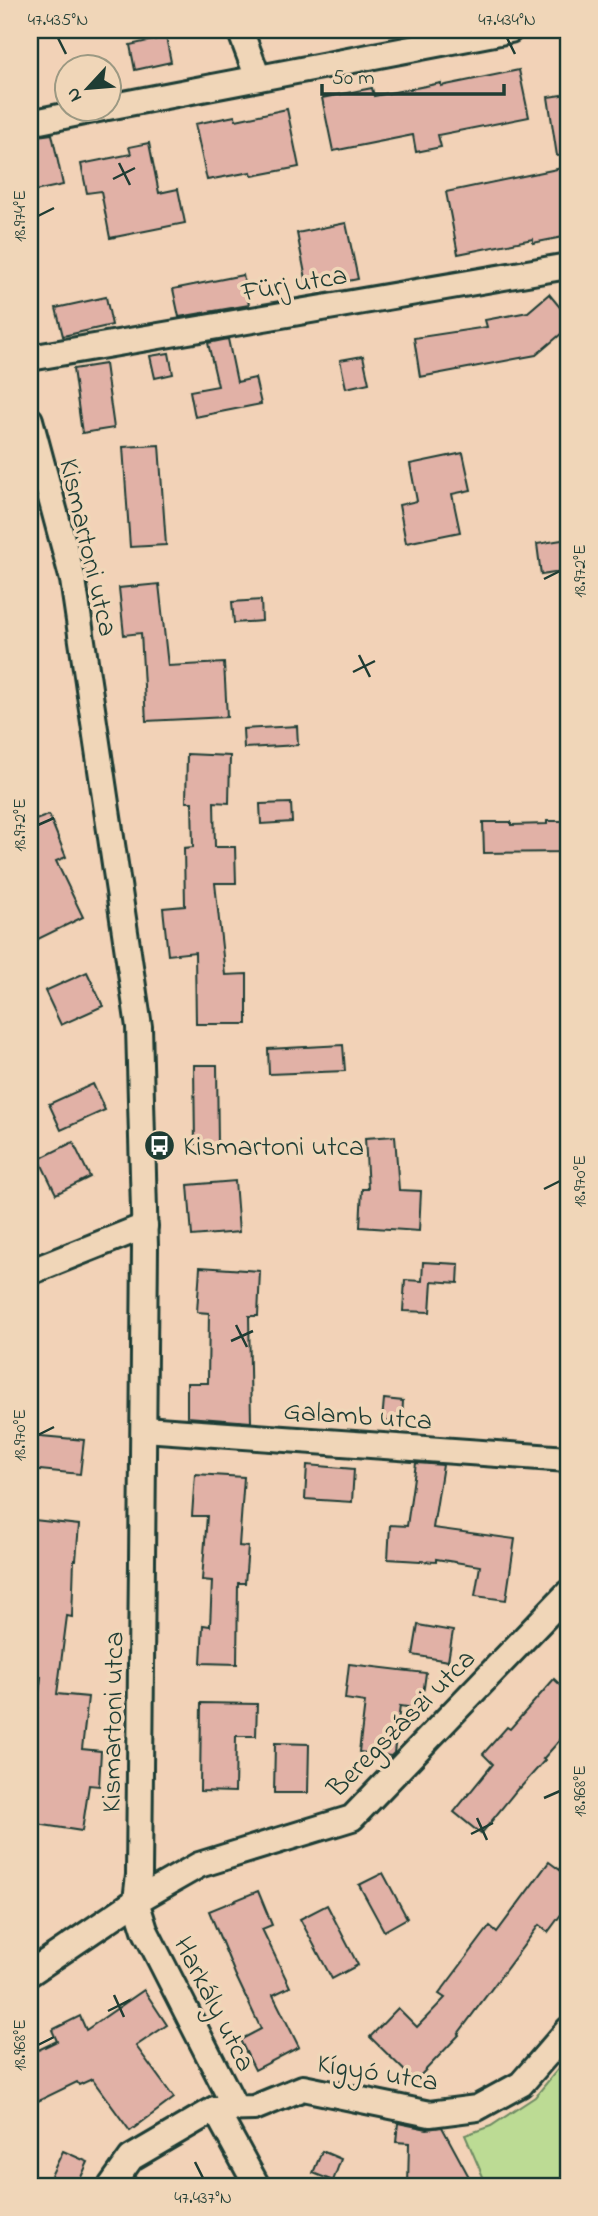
<svg xmlns="http://www.w3.org/2000/svg" width="598" height="2216" viewBox="0 0 598 2216" font-family="'Indie Flower',sans-serif">
<style>
.green{fill:#bcdb94;stroke:#6e8c64;stroke-width:2}
.building{fill:#e1b1a6;stroke:#1f3d34;stroke-width:2}
.lines{fill:none;stroke-linecap:round;stroke-linejoin:round}
.street-casing{stroke:#1f3d34;stroke-width:30}
.street{stroke:#f0d6b8;stroke-width:24}
.ticks{fill:none;stroke:#1f3d34;stroke-width:2.5}
.labels{text-anchor:middle;stroke-width:7;stroke-linejoin:round;paint-order:stroke}
.street-label{font-size:28px;fill:#1f3d34;stroke:#f0d6b8}
.poi-label{font-size:28px;fill:#1f3d34;stroke:#f0d6b8;text-anchor:start}
.neatline{fill:none;stroke:#1f3d34;stroke-width:2.5}
.ticks-label{font-size:18px;text-anchor:middle;fill:#1f3d34}
</style>
<rect width="100%" height="100%" fill="#f2d2b7"/>
<filter id="ink" filterUnits="userSpaceOnUse"><feTurbulence type="fractalNoise" baseFrequency=".0143" numOctaves="2"/><feDisplacementMap in="SourceGraphic" scale="14" xChannelSelector="R" yChannelSelector="G"/><feConvolveMatrix kernelMatrix="1 2 1 2 8 2 1 2 1" color-interpolation-filters="sRGB"/></filter>
<g filter="url(#ink)">
<path class="green" d="M568,2057v129h-81l-22,-51 26,-9 44,-29z"/>
<g class="building">
<path d="M166,37l5,25 -36,8 -5,-25z"/>
<path d="M519,70l10,47 -91,18 3,12 -25,5 -3,-17 -80,16 -11,-53 50,-10 2,8 67,-13v3z"/>
<path d="M568,94v61l-11,1 -9,-59z"/>
<path d="M287,109l12,58 -47,9 -1,-4 -44,8 -12,-56 40,-8 1,4z"/>
<path d="M52,134l11,51 -33,7v-55z"/>
<path d="M149,143l10,50 19,-4 7,34 -75,15 -9,-47 -14,2 -6,-29 50,-10 -2,-7z"/>
<path d="M562,168l6,33v35l-35,7v-4l-75,15 -12,-62z"/>
<path d="M346,223l12,56 -50,10 -11,-56z"/>
<path d="M243,275l6,30 -70,12 -6,-28z"/>
<path d="M549,294l19,23v11l-32,27 -116,22 -6,-39 73,-11 -2,-7 43,-8z"/>
<path d="M106,297l6,28 -49,11 -7,-28z"/>
<path d="M228,339l9,43 18,-4 6,26 -66,13 -5,-26 28,-5 -10,-43z"/>
<path d="M169,353l4,21 -18,4 -5,-22z"/>
<path d="M363,356l6,27 -23,5 -6,-28z"/>
<path d="M105,364l9,64 -32,5 -9,-64z"/>
<path d="M159,445l7,100 -36,2 -7,-100z"/>
<path d="M463,453l8,37 -19,4 8,38 -54,11 -7,-38 18,-4 -7,-37z"/>
<path d="M568,539v32l-27,4 -4,-31z"/>
<path d="M159,584l9,82 56,-3 3,54 -81,4 -5,-88 -17,2 -5,-47z"/>
<path d="M261,600l1,21 -28,2 -2,-21z"/>
<path d="M297,726l1,19 -54,3 -1,-19z"/>
<path d="M187,754l43,2 -1,47 -15,-1 1,45h20l1,36h-21l10,92 22,-1v50h-51l-1,-72 -27,3 -5,-47 22,-2 -1,-58 9,-1 -1,-45h-6z"/>
<path d="M291,803l1,19 -31,2 -1,-20z"/>
<path d="M49,815l17,42 -10,4 27,56 -53,26v-121z"/>
<path d="M547,821h21v31l-84,1 -1,-31h28v3l36,-1z"/>
<path d="M87,972l16,34 -42,19 -16,-34z"/>
<path d="M343,1045l2,26 -76,3 -1,-25z"/>
<path d="M194,1065h23l1,79h-23z"/>
<path d="M93,1084l12,26 -44,20 -12,-26z"/>
<path d="M395,1136l4,54 22,1 -2,40 -59,-4 2,-38h6l-3,-51z"/>
<path d="M73,1142l17,35 -34,17 -17,-35z"/>
<path d="M235,1181l4,51 -47,4 -4,-51z"/>
<path d="M423,1262l36,2 -1,19 -26,-2 -2,31 -27,-1 2,-31 17,1z"/>
<path d="M200,1267l60,4 -2,45h-9l2,106 -64,-5v-34h21l1,-70 -12,-1z"/>
<path d="M384,1399l19,2 -1,22 -20,-2z"/>
<path d="M30,1435l54,5 -4,34 -50,-5z"/>
<path d="M416,1463l27,2 -10,63 82,11 -9,61 -31,-4 5,-30 -44,-7v3l-48,-3 2,-34 17,1z"/>
<path d="M307,1465l47,4 -2,33 -47,-3z"/>
<path d="M195,1474l49,3 -5,69 9,1 -3,36h-7l-1,81 -36,-1 2,-38 7,1 2,-45 -10,-1 5,-64h-15z"/>
<path d="M34,1520l45,5 -3,35h-2l-2,57 -5,-1 -10,78 31,3 -6,52 19,2 -2,35 -10,-1 -7,46 -52,-8v-82l3,1 8,-65 -11,-1v-116z"/>
<path d="M418,1625l35,6 -5,30 -35,-6z"/>
<path d="M349,1664l77,9 -5,36 -21,-3 -6,47 -3,3 -32,-4 6,-50 -20,-3z"/>
<path d="M554,1679l14,13v39l-25,28 2,1 -25,28 -1,-1 -38,47 -27,-22 39,-48 -10,-10 24,-27 3,2z"/>
<path d="M201,1703l56,1 -1,32h-20l-1,56 -35,-1z"/>
<path d="M275,1743l34,1 -1,49h-34z"/>
<path d="M549,1862l19,14v29l-20,27 -9,-7 -81,109 1,1 -44,46 -45,-44 28,-29 19,19 28,-29 -6,-4 51,-68 7,6z"/>
<path d="M383,1873l24,45 -23,13 -25,-46z"/>
<path d="M258,1891l14,34 -10,4 28,58 -17,8 26,52 -44,23 -15,-30 21,-11 -26,-55 -26,-63z"/>
<path d="M327,1905l31,60 -26,14 -32,-60z"/>
<path d="M144,1990l23,35 -31,21 38,52 -44,33 -38,-52 -13,6 -2,-3 -47,23v-51l27,-13 -5,-11 28,-14 6,14z"/>
<path d="M398,2123l29,6 15,-2 32,59h-66l1,-43 -13,-1z"/>
<path d="M63,2151l25,11 -11,24h-31z"/>
<path d="M322,2151l19,8 -8,22 -20,-8z"/>
</g>
<g class="lines">
<defs>
<g id="street">
<path d="M240,30l18,48"/>
<path d="M108,107l402,-77"/>
<path d="M30,123l73,-15"/>
<path d="M30,358l538,-92"/>
<path d="M30,420l43,160 66,447 6,220 -6,628 -3,26 9,29 90,177"/>
<path d="M30,1272l115,-46"/>
<path d="M144,1429l424,30"/>
<path d="M30,1973l106,-72 63,-36 153,-47 216,-225"/>
<path d="M215,2109l42,77"/>
<path d="M111,2186l20,-28 84,-49 39,-1 49,-20 127,26 47,-6 44,-24 47,-54"/>
</g>
</defs>
<use href="#street" class="street-casing"/>
<use href="#street" class="street"/>
</g>
</g>
<path class="ticks" d="M58,38l8,16M507,38l8,16M119,163l11,22M113,179l22,-11M38,216l16,-8M544,579l16,-8M359,655l11,22M353,672l22,-11M38,825l16,-7M544,1189l16,-8M236,1325l11,22M231,1341l22,-10M38,1435l16,-8M544,1798l16,-7M477,1818l10,22M471,1834l22,-11M114,1995l10,22M108,2011l22,-11M38,2045l16,-8M195,2162l8,16"/>
<defs>
<symbol id="bus-disc" viewBox="-11 -11 22 22"><circle r="9.5" fill="#1f3d34" stroke="#f0d6b8"/><path d="M-5-6H5V4H4V6H2V4H-2V6H-4V4H-5ZM-3.5-4V0h7V-4ZM-3.5 1.2v1.5H-2V1.2ZM2 1.2v1.5H3.5V1.2Z" fill="#fff"/></symbol>
</defs>
<g fill-rule="evenodd">
<use href="#bus-disc" x="142" y="1128" width="35" height="35"/>
</g>
<g class="labels">
<g class="street-label">
<text transform="translate(294 282) rotate(-10)" y="10">Fürj utca</text>
<text transform="translate(90 547) rotate(77)" y="10">Kismartoni utca</text>
<text transform="translate(358 1414) rotate(4)" y="10">Galamb utca</text>
<text transform="translate(111 1722) rotate(-89)" y="10">Kismartoni utca</text>
<text transform="translate(400 1722) rotate(-45)" y="10">Beregszászi utca</text>
<text transform="translate(216 2003) rotate(63)" y="10">Harkály utca</text>
<text transform="translate(378 2071) rotate(9)" y="10">Kígyó utca</text>
</g>
<g class="poi-label">
<text x="183" y="1155">Kismartoni utca</text>
</g>
</g>
<rect width="598" height="2216" fill="none" stroke="#f0d6b8" stroke-width="77"/>
<g transform="translate(88 88) rotate(244)"><circle r="33" fill="#f0d6b8" stroke="#9c9983" stroke-width="2"/>
<path d="M0-5L12 26L0 18L-12 26Z" fill="#1f3d34"/>
<text y="-10" font-size="19" font-weight="bold" text-anchor="middle" fill="#1f3d34">N</text>
</g>
<path d="M322 84v10h182v-10" fill="none" stroke="#1f3d34" stroke-width="3.5"/>
<text x="332" y="84" font-size="21" fill="#1f3d34" stroke="#f0d6b8" stroke-width="5" paint-order="stroke">50 m</text>
<rect x="38" y="38" width="522" height="2140" class="neatline"/>
<g class="ticks-label">
<text x="58" y="25">47.435°N</text>
<text x="507" y="25">47.434°N</text>
<text transform="translate(19 216) rotate(-90)" y="6">18.974°E</text>
<text transform="translate(579 571) rotate(-90)" y="6">18.972°E</text>
<text transform="translate(19 825) rotate(-90)" y="6">18.972°E</text>
<text transform="translate(579 1181) rotate(-90)" y="6">18.970°E</text>
<text transform="translate(19 1435) rotate(-90)" y="6">18.970°E</text>
<text transform="translate(579 1791) rotate(-90)" y="6">18.968°E</text>
<text transform="translate(19 2045) rotate(-90)" y="6">18.968°E</text>
<text x="203" y="2203">47.437°N</text>
</g>
</svg>
